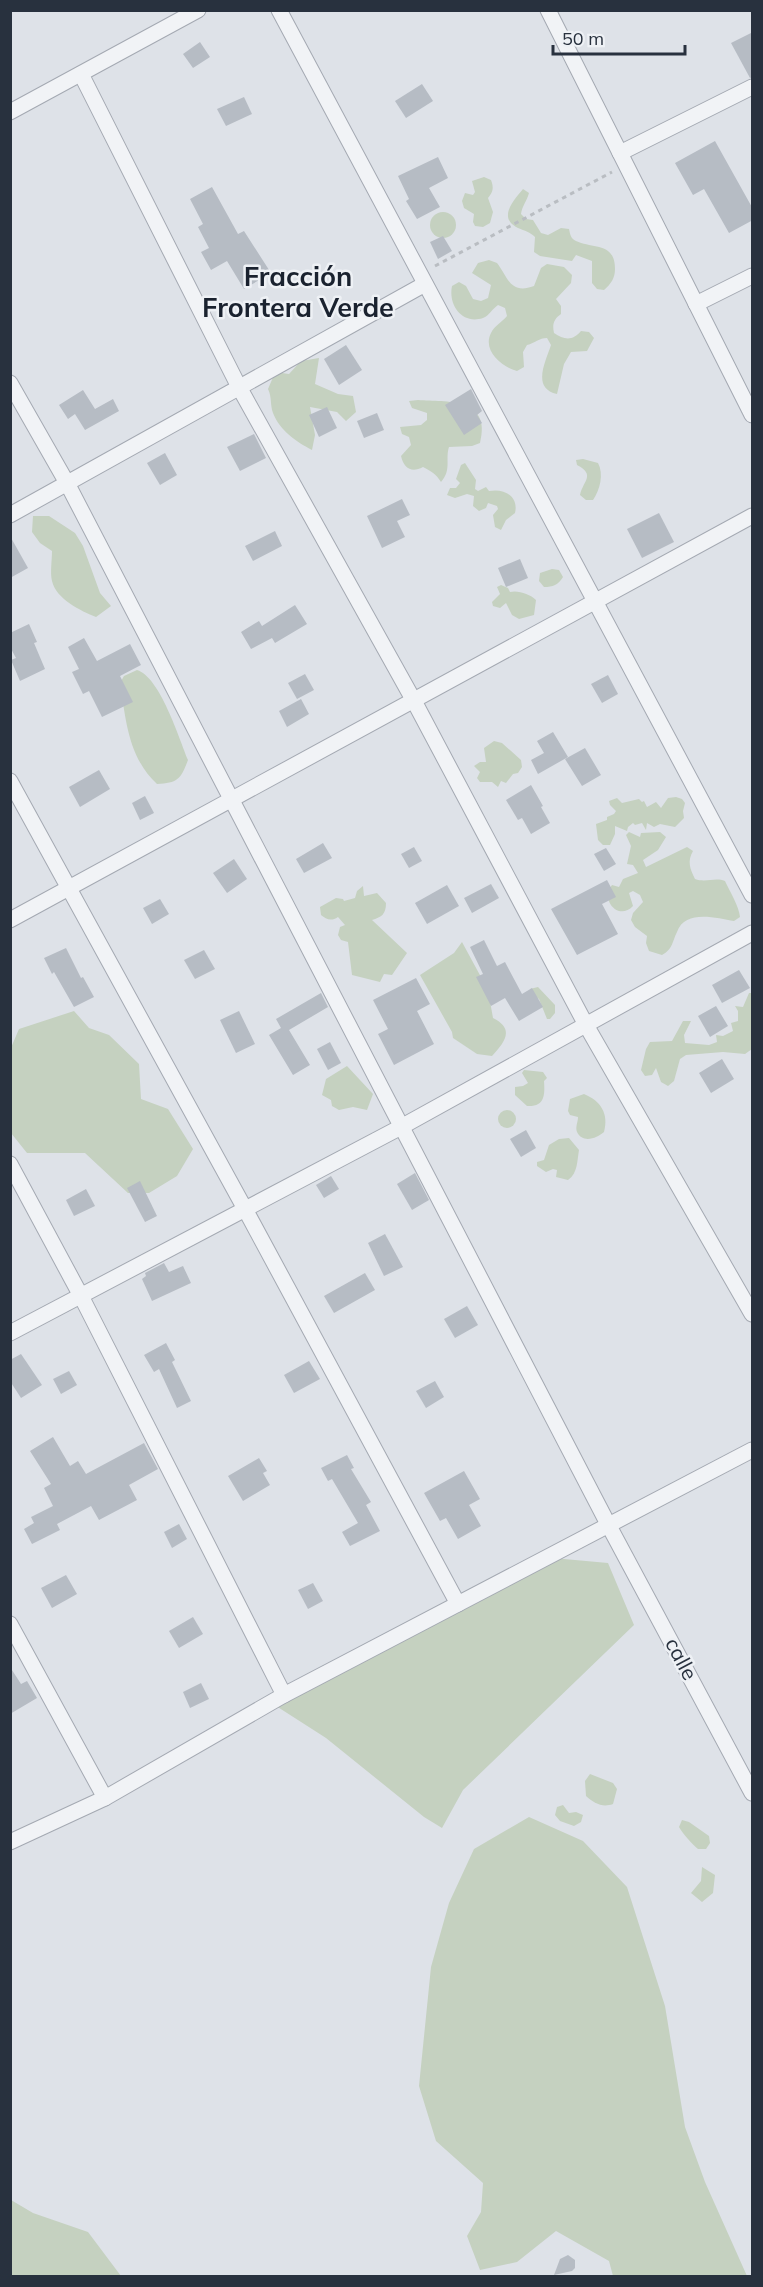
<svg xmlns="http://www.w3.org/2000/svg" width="763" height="2287" viewBox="0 0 763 2287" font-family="Mulish,sans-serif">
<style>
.green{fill:#c5d1c0}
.building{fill:#b6bcc4}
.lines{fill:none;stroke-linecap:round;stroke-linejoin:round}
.minor-casing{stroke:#a4a9b2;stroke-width:17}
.path{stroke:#b9bdc2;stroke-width:3;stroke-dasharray:4.5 4.5;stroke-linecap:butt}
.minor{stroke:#f1f3f6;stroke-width:15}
.labels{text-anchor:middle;stroke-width:5;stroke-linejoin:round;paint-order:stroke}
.street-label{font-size:21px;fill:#28313e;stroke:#eef1f5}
.district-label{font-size:27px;font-weight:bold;fill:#1a222f;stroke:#eef1f5}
</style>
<rect width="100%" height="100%" fill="#dee2e8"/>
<g class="green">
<path d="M484,177l7,3c3,8 2,12 -3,18l5,14 -3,11 -7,4 -8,-1 -2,-4 1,-8 -10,-6 -2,-7 3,-8 8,2 2,-3 -3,-11z"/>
<path d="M523,189l6,4c-2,8 -7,13 -8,21l5,5 7,1 8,13 7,2 13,-7 8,1c1,5 2,10 7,12 17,8 39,1 39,28 0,9 -4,15 -11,21l-7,-1 -5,-6v-22l-16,-6 -4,6 -32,-5 -6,-4 1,-15c-5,-5 -10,-6 -17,-9 -21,-10 -4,-28 5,-39z"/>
<circle cx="443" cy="225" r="13"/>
<path d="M489,260l8,3c11,14 13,32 37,23l7,-18 6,-4 17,3 8,8 -1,8 -15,16 5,7v8c-7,5 -9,10 -7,19 10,7 19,8 27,-2l8,1 5,6 -7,13 -16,1 -7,12 -7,30c-26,-6 -11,-33 -6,-49l-4,-7c-8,0 -12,5 -20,7l-4,7 1,15 -7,4c-15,-4 -35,-20 -26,-38 3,-7 11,-11 16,-17l-2,-8 -7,-3c-6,4 -9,11 -15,13 -21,7 -35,-13 -31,-32l7,-4 7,4 7,13 8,2 7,-3 3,-13 -19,-12 6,-10z"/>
<path d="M319,358l-4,26 23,10 15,2 3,16 -10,9 -9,-9 -27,-5 5,28 -3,15c-15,-8 -32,-19 -39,-37 -3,-8 -1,-16 -5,-24l6,-14 8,-2 7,1 12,-13z"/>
<path d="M418,400c28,2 74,-3 62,43l-8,3 -23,1c-4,12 3,23 -8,35 -5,-8 -10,-11 -18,-15 -11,6 -19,2 -22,-11l10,-11 -2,-8 -7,-3 -2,-7 21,-2 6,-5v-7l-15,-5 -3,-7z"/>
<path d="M583,459l15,4c6,11 2,27 -5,37h-7l-6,-5c3,-14 16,-20 -3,-30l-1,-5z"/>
<path d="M465,463l11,17 -1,9 3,2 8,-4 3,4c15,-3 30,5 26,22l-9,7 -5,10 -6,-3 -2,-12 5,-6 -1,-3 -9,-3 -2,5 -7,3 -6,-5 1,-10 -7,-2 -12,4 -8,-3 3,-7h6l4,-5 -4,-4 5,-14z"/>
<path d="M33,516h16l26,17 8,13 17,47 11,13 -15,11c-15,-6 -40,-18 -44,-36 -2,-8 0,-21 0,-30l-12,-8 -8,-11z"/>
<path d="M552,569l7,1 4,7c-5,8 -10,10 -19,10l-5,-6 1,-8z"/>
<path d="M501,585l7,3 2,4c8,-2 20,2 26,8l-2,15 -15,4 -7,-4 -6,-12 -6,5 -7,-2 -1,-4 8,-8 -3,-7z"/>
<path d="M137,670c23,7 42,68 51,90 -7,19 -10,23 -31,24 -29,-27 -31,-64 -37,-101l4,-7z"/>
<path d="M494,741l8,2 19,17 1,7 -4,6 -5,1 -7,9 -5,-2 -3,6 -6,-5h-12l-3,-4 3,-6 -6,-6 6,-4h6l-2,-14z"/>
<path d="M676,797l6,2 3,4 -2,8 1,7 -9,9 -15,-3 -6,3 -7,-4 -1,7 -4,-7 -7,2 -2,-2 -5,4 -1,4 -12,-5v8l-5,11h-7l-5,-5 -2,-16 11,-4v-3l7,-3 2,-3 -6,-6 -1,-4 8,-3 5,5 17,-4 3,3 2,-1 3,6 9,-5 5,6 7,-10z"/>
<path d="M629,832l11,5 1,-4 19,-1 6,5 -8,13 -15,10 3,7 41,-20 6,4c-6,10 -3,18 2,28 11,4 20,-2 30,2 5,11 14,25 15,36l-6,4c-18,-3 -49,-12 -57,11 -5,10 -4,17 -15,23l-13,-4 -3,-8 1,-7 -12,-9 -4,-7 2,-7 10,-11 -3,-7 -7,-4 -4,2 4,13c-14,15 -33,-5 -21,-21l7,2 4,-8 15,-6 -5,-8 -6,-1 4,-18 -5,-11z"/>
<path d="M363,886l1,10 13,-3 9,10c0,12 -5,14 -14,17l35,33 -15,22 -8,-1 -4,8 -28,-7 -4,-33 -7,-2 -3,-5 2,-8 5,-2 -7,-8c-7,5 -12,2 -17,-2l-1,-8 16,-9 7,1 1,2 11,-3 2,-7z"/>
<path d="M462,942l26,48 5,28c22,11 12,24 -1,38l-15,-2 -24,-16 -1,-6 -32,-57 34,-22z"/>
<path d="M538,987l17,18v8l-5,6h-3l-8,-20 -9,-6v-4z"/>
<path d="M749,993h3v56l-7,5 -22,-2 -37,3 -6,4 -6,22 -6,5 -7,-4 -5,-14 -4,7 -7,1 -4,-6 5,-21 4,-7 22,-1 11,-20h8l-7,14 1,8 24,2 8,-3 -1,-7 7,1 10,-5 -2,-8 7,-2v-10l-3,-5 8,1z"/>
<path d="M74,1011l15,17 20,7 30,29 2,35 27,10 25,40 -16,27 -28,17h-21l-43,-40h-58l-16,-20 -1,-83 9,-21z"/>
<path d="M347,1066l26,28 -6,16 -14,-3 -14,3 -7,-4 -1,-6 -9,-5 4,-16z"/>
<path d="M524,1070l19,2 4,6 -3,3c1,14 1,26 -17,25l-12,-11v-8l8,-1 5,-3 -6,-10z"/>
<path d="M584,1094c17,7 25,20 20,38 -7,6 -21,12 -27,0 -2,-5 1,-10 1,-15l-8,-2 -2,-4 2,-12z"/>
<circle cx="507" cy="1119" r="9"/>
<path d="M569,1138l10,12c-2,11 -1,23 -11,30l-12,-3 1,-7 -4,-1 -7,3 -9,-6v-4l7,-2 5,-15 10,-6z"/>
<path d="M553,1558l55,5 26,62 -171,165 -21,38 -18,-11 -98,-79 -53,-34z"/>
<path d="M590,1774l23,9 4,6 -4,15c-11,4 -19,-1 -27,-8l-1,-15z"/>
<path d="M563,1805l6,8 7,-1 7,3 -2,7 -7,4 -14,-5 -5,-6 2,-8z"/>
<path d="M529,1817l54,24 44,46 38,119 20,121 20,55 42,94h-134l-4,-15 -53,-30 -39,31 -37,8 -13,-34 14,-24 2,-29 -47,-42 -17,-55 12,-119 18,-64 25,-54z"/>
<path d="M682,1820l7,2 20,14 1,7 -4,6h-8c-6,-5 -15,-15 -19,-22z"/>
<path d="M702,1867l13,8 -2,18 -11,9 -11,-9 10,-12z"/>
<path d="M11,2200l22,13 55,19 33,44h-110z"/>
</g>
<g class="building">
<path d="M753,32v45l-3,1 -19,-35z"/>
<path d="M200,42l10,15 -17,11 -10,-14z"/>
<path d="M422,84l11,17 -27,17 -11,-17z"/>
<path d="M244,97l8,17 -26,12 -9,-17z"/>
<path d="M715,141l38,68v11l-24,13 -25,-44 -11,6 -18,-32z"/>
<path d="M438,157l10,21 -19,10 11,19 -23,12 -11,-18 3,-2 -11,-23z"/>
<path d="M212,187l26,47 6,-3 27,42 -27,16 -17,-28 -16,9 -10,-18 8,-4 -11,-21 5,-3 -13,-25z"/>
<path d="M443,236l9,15 -14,8 -8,-17z"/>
<path d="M346,345l16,25 -23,15 -15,-26z"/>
<path d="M471,389l11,22 -5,4 5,8 -18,12 -19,-30z"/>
<path d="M83,390l12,19 18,-10 6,12 -34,19 -10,-16 -7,5 -9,-14z"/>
<path d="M327,407l10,21 -18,9 -10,-22z"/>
<path d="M377,413l7,17 -20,8 -7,-17z"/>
<path d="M254,434l12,24 -26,13 -13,-24z"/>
<path d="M165,453l12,22 -17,10 -13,-22z"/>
<path d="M402,499l8,16 -13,6 8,16 -23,11 -15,-32z"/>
<path d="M659,513l15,29 -32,16 -15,-29z"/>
<path d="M275,531l7,15 -29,15 -8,-15z"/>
<path d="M10,536l18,32 -18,10z"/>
<path d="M520,559l8,19 -22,9 -8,-19z"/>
<path d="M295,605l12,19 -32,19 -3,-5 -21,11 -10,-17 18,-11 3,5z"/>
<path d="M29,624l8,18 -3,1 11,26 -25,12 -9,-21 5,-2 -6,-11v-14z"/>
<path d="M84,638l13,23 33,-17 11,21 -21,11 13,26 -31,15 -13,-26 -6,3 -11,-22 7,-3 -11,-22z"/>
<path d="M305,674l9,16 -17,9 -9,-16z"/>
<path d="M608,675l10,19 -16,9 -11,-19z"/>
<path d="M301,699l8,15 -22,13 -8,-16z"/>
<path d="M553,732l15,25 -30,17 -7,-14 13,-7 -7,-12z"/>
<path d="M585,748l16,27 -19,11 -17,-27z"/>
<path d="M99,770l11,19 -30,18 -11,-20z"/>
<path d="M531,785l12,21 -2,1 9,16 -19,11 -9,-16 -4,2 -12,-20z"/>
<path d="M145,796l9,17 -14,7 -8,-17z"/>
<path d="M323,843l9,15 -28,15 -8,-14z"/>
<path d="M414,847l8,14 -13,7 -8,-14z"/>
<path d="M606,848l10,16 -12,7 -10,-17z"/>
<path d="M234,859l13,20 -20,14 -14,-20z"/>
<path d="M607,880l9,17 -14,7 16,30 -41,21 -26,-46z"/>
<path d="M491,884l8,14 -27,15 -8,-15z"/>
<path d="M447,885l12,21 -32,18 -12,-21z"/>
<path d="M160,899l9,15 -17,10 -9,-16z"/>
<path d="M484,940l13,26 8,-4 17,32 10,-6 11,19 -24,14 -14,-23 -14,8 -15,-29 7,-3 -13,-27z"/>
<path d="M66,948l15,30 2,-1 11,20 -20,10 -20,-35 -2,2 -8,-16z"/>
<path d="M204,950l11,19 -20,10 -11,-19z"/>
<path d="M739,970l11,18 -28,15 -10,-18z"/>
<path d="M416,978l14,26 -13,7 17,33 -40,21 -16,-31 10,-5 -15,-29z"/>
<path d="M321,993l7,14 -39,23 21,35 -17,10 -24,-40 12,-7 -5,-9z"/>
<path d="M716,1006l12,20 -18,11 -12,-21z"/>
<path d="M239,1011l16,33 -19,9 -16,-33z"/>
<path d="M330,1042l11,21 -13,7 -11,-21z"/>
<path d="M722,1059l12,20 -23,14 -12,-20z"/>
<path d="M526,1130l10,18 -15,9 -11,-18z"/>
<path d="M415,1173l14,27 -17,10 -15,-26z"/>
<path d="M331,1176l8,13 -15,9 -8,-13z"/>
<path d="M140,1181l17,35 -12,6 -18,-34z"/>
<path d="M86,1189l9,17 -21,10 -8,-16z"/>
<path d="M385,1234l18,33 -19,9 -16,-33z"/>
<path d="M164,1263l5,9 14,-6 8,17 -39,18 -10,-22 4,-3 -1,-3z"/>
<path d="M365,1273l10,17 -41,23 -10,-17z"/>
<path d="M467,1306l11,19 -23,13 -11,-19z"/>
<path d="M166,1343l9,17 -3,2 19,39 -14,7 -18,-39 -5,3 -10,-17z"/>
<path d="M21,1354l21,31 -21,13 -11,-17v-21z"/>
<path d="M309,1361l11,18 -26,14 -10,-18z"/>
<path d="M69,1371l8,14 -16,9 -8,-15z"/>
<path d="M435,1381l9,16 -18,11 -10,-17z"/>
<path d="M53,1437l17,29 8,-5 8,13 58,-31 14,26 -29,16 8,15 -38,20 -8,-14 -34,18 3,6 -28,14 -8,-15 10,-6 -3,-6 22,-11 -9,-18 7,-4 -21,-33z"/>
<path d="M347,1455l7,13 -3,1 20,33 -5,3 14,26 -30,15 -8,-14 16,-9 -26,-44 -4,2 -7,-13z"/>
<path d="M259,1458l8,13 -4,2 7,12 -27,16 -15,-25z"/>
<path d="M464,1471l16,28 -11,6 12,21 -23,13 -12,-21 -6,3 -16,-28z"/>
<path d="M179,1524l8,15 -15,9 -8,-16z"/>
<path d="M66,1575l11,19 -25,14 -11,-20z"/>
<path d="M313,1583l10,18 -15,8 -10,-19z"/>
<path d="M193,1617l10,17 -24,14 -10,-17z"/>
<path d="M10,1667l11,17 6,-3 10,17 -27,16z"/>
<path d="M201,1683l8,16 -19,9 -7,-16z"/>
<path d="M568,2255l7,5v8l-3,3 -18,4 6,-16z"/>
</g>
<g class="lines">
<defs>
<g id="minor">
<path d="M279,10l473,885"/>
<path d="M548,10l204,405"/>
<path d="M81,74l158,313 175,314 172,324 166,289"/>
<path d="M10,112l188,-102"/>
<path d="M620,153l132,-66"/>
<path d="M696,304l56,-28"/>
<path d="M10,383l57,100 542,1043 143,267"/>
<path d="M10,515l415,-231"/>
<path d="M10,781l235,428 213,395"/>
<path d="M10,920l742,-404"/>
<path d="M10,1164l71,132 203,399"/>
<path d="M10,1333l391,-206 351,-194"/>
<path d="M10,1624l95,174"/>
<path d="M10,1842l95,-44 179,-103 468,-245"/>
</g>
</defs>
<use href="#minor" class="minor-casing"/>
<path class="path" d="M435,266l177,-94"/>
<use href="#minor" class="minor"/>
</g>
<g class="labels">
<g class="street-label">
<text transform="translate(681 1659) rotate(62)" y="7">calle</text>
</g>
<g class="district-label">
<text x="298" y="286">Fracción<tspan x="298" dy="31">Frontera Verde</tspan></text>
</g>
</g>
<rect width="763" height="2287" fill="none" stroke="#28313e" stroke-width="24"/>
<path d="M553 45v9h132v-9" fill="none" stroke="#28313e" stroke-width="3"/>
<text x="562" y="45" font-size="18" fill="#28313e" stroke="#eef1f5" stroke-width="4.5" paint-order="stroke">50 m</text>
</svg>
